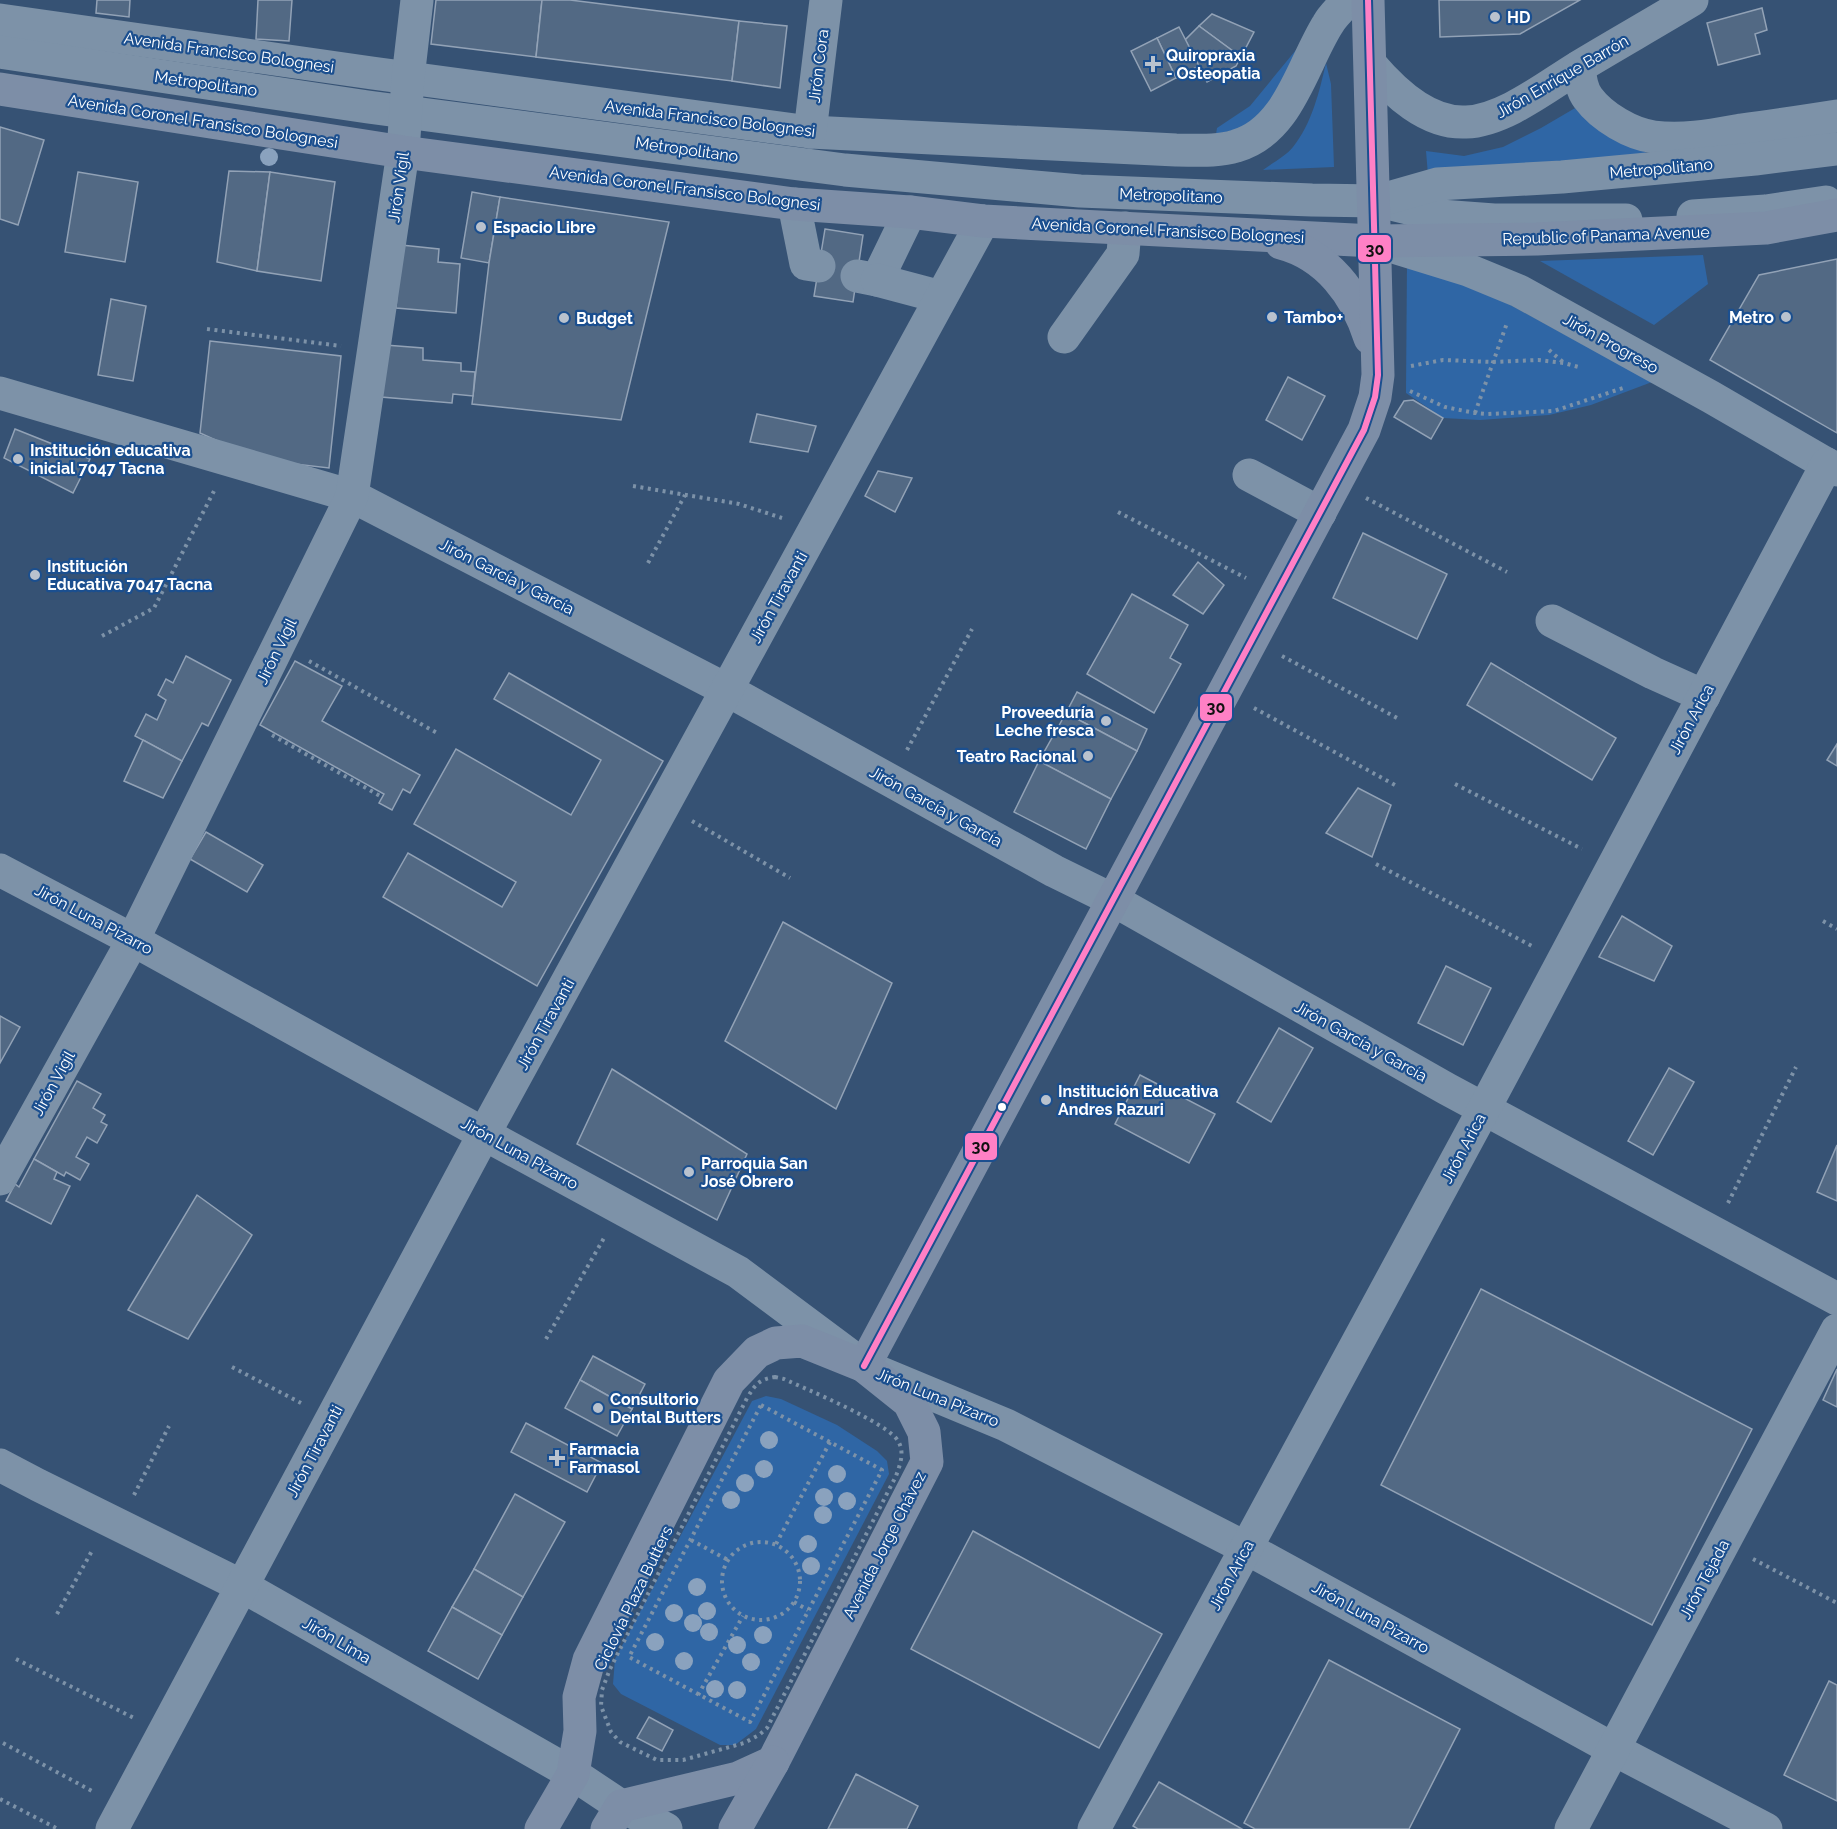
<svg xmlns="http://www.w3.org/2000/svg" width="1837" height="1829" viewBox="0 0 1837 1829" font-family="Raleway,sans-serif">
<style>
.green{fill:#2f66a5}
.building{fill:#526984;stroke:#92a2b6;stroke-width:1.5}
.lines{fill:none;stroke-linecap:round;stroke-linejoin:round}
.path{stroke:#7d92a8;stroke-width:4;stroke-dasharray:3 4.5;stroke-linecap:butt}
.minor{stroke:#7d92a8;stroke-width:33}
.major{stroke:#7d8ea7;stroke-width:33}
.bus-1-casing{stroke:#1b4f8f;stroke-width:10}
.bus-1{stroke:#ff80c5;stroke-width:6}
.tree{fill:#8aa2be}
.poi-dot{fill:#b9c2ce;stroke:#1b4f8f;stroke-width:2}
.bus-dot{fill:#fff;stroke:#1b4f8f;stroke-width:2}
.labels{text-anchor:middle;stroke-width:4.5;stroke-linejoin:round;paint-order:stroke}
.poi-label{font-size:16px;font-weight:bold;fill:#fff;stroke:#1b4f8f;text-anchor:start}
.street-label{font-size:16px;fill:#fff;stroke:#1b4f8f}
.line-badge{stroke:#1b4f8f;stroke-width:2}
.pale-badge-label{font-size:16px;text-anchor:middle;font-weight:bold;fill:#111}
</style>
<rect width="100%" height="100%" fill="#365274"/>
<g class="green">
<path d="M1306,44l-50,82 -40,8 1,-6 33,-22 50,-61z"/>
<path d="M1326,63l5,21 3,83 -71,3c9,-7 23,-14 30,-23 19,-24 26,-54 33,-84z"/>
<path d="M1582,104l35,30 31,20 -220,21 -2,-24 38,5 39,-9 38,-19z"/>
<path d="M1703,255l5,29 -54,41 -114,-64z"/>
<path d="M1407,261l98,41 147,80 -61,23 -42,10 -69,5 -37,-2 -37,-25z"/>
<path d="M766,1396l15,3 56,26 40,26 10,10 2,13 -133,255 -21,16h-15l-99,-51 -8,-10 2,-25 137,-258z"/>
</g>
<g class="building">
<path d="M97,0h33l-1,17 -33,-4z"/>
<path d="M258,0h34l-3,41 -33,-2z"/>
<path d="M436,0h106l-6,57 -105,-13z"/>
<path d="M542,0h28l169,21 -7,60 -196,-24z"/>
<path d="M1439,0h141l-60,34 -80,3z"/>
<path d="M1762,8l5,22 -12,4 5,20 -42,11 -11,-42z"/>
<path d="M1212,14l42,18 -13,25 -42,-31z"/>
<path d="M739,21l48,5 -7,62 -48,-7z"/>
<path d="M1199,26l42,31 -5,9 -29,16 -22,-42z"/>
<path d="M1179,27l20,39 -23,12 -19,-40z"/>
<path d="M1157,38l19,40 -25,13 -20,-40z"/>
<path d="M0,127l44,13 -26,85 -18,-6z"/>
<path d="M229,171l41,1 -13,99 -40,-9z"/>
<path d="M78,172l60,10 -13,80 -60,-10z"/>
<path d="M270,172l65,10 -14,99 -64,-10z"/>
<path d="M472,192l28,5 -11,66 -28,-5z"/>
<path d="M500,197l169,25 -48,198 -149,-16 17,-141z"/>
<path d="M825,229l38,6 -10,67 -39,-6z"/>
<path d="M401,245l38,4 -1,13 22,2 -4,49 -60,-5z"/>
<path d="M1837,259v174l-127,-73 49,-85z"/>
<path d="M111,299l35,7 -13,75 -35,-6z"/>
<path d="M210,341l131,15 -12,112 -69,-8 -60,-27z"/>
<path d="M385,345l38,3v12l38,3v8l14,1 -2,24 -20,-2 -1,9 -71,-6z"/>
<path d="M1288,377l37,19 -23,44 -36,-20z"/>
<path d="M1413,400l30,18 -12,21 -37,-22 10,-16z"/>
<path d="M757,414l59,12 -8,26 -58,-10z"/>
<path d="M15,429l75,30 -17,34 -69,-35z"/>
<path d="M878,471l34,7 -17,34 -30,-16z"/>
<path d="M1363,533l84,41 -30,65 -84,-41z"/>
<path d="M1198,562l26,23 -21,29 -30,-19z"/>
<path d="M1132,594l56,31 -18,33 11,6 -27,49 -67,-39z"/>
<path d="M186,656l45,24 -23,46 -6,-3 -20,38 -47,-25 11,-22 11,6 9,-20 -8,-5 8,-16 7,4z"/>
<path d="M295,661l47,25 -20,35 98,54 -10,18 -7,-4 -11,21 -13,-7 5,-9 -124,-69z"/>
<path d="M1491,663l125,75 -24,42 -125,-75z"/>
<path d="M509,673l154,88 -126,225 -154,-89 25,-44 94,54 14,-25 -102,-58 42,-75 115,66 30,-55 -107,-61z"/>
<path d="M1077,692l70,37 -10,22 -71,-38z"/>
<path d="M1066,713l71,38 -26,48 -72,-38z"/>
<path d="M143,740l39,21 -19,37 -39,-17z"/>
<path d="M1837,744v22l-10,-6z"/>
<path d="M1039,761l72,38 -25,50 -72,-37z"/>
<path d="M1358,788l33,17 -19,52 -46,-24z"/>
<path d="M206,832l57,33 -16,27 -57,-33z"/>
<path d="M1622,916l50,30 -18,35 -55,-24z"/>
<path d="M783,922l109,61 -56,126 -111,-68z"/>
<path d="M1446,966l45,22 -28,57 -45,-22z"/>
<path d="M0,1016l20,11 -20,36z"/>
<path d="M1279,1028l34,20 -42,74 -34,-20z"/>
<path d="M1669,1068l25,14 -41,73 -25,-14z"/>
<path d="M612,1069l135,85 -30,66 -140,-76z"/>
<path d="M1140,1075l75,39 -26,49 -74,-39z"/>
<path d="M77,1081l24,13 -8,14 12,7 -4,7 6,3 -10,18 -10,-6 -11,20 13,7 -9,16 -14,-8 -2,4 -30,-17z"/>
<path d="M1837,1145v56l-20,-9z"/>
<path d="M34,1159l23,13 -3,7 16,7 -19,38 -45,-23 9,-17 4,3z"/>
<path d="M197,1195l55,40 -64,104 -60,-29z"/>
<path d="M1481,1289l271,140 -100,196 -271,-140z"/>
<path d="M593,1356l52,28 -13,25 -52,-29z"/>
<path d="M1837,1369v38l-14,-7z"/>
<path d="M580,1380l52,29 -15,27 -52,-28z"/>
<path d="M526,1423l76,40 -15,29 -76,-40z"/>
<path d="M515,1494l50,28 -42,75 -49,-28z"/>
<path d="M973,1531l189,103 -63,114 -188,-99z"/>
<path d="M474,1569l49,28 -21,38 -50,-28z"/>
<path d="M452,1607l50,28 -24,44 -50,-28z"/>
<path d="M1329,1660l131,69 -51,100h-154l-11,-6z"/>
<path d="M1829,1681l8,4v116l-53,-26z"/>
<path d="M649,1717l24,13 -11,21 -25,-13z"/>
<path d="M856,1774l62,32 -11,23h-79z"/>
<path d="M1159,1782l83,47h-104l-5,-3z"/>
</g>
<g class="lines">
<g class="path">
<path d="M207,329l134,17"/>
<path d="M1549,350l15,13"/>
<path d="M1411,366l32,-6 50,2 45,-2 26,3 18,5"/>
<path d="M1410,391l35,16 30,6 13,1 66,-3 69,-23"/>
<path d="M1475,413l32,-90"/>
<path d="M633,486l106,18 43,14"/>
<path d="M1366,498l141,74"/>
<path d="M1118,512l128,66"/>
<path d="M648,563l37,-68"/>
<path d="M102,636l52,-28 60,-117"/>
<path d="M1282,656l117,63"/>
<path d="M309,661l128,72"/>
<path d="M1254,708l141,77"/>
<path d="M272,735l110,62"/>
<path d="M907,750l65,-121"/>
<path d="M1455,784l127,65"/>
<path d="M692,821l98,57"/>
<path d="M1376,864l156,82"/>
<path d="M1823,921l14,8"/>
<path d="M1728,1203l68,-136"/>
<path d="M546,1339l58,-101"/>
<path d="M232,1367l69,36"/>
<path d="M775,1377l9,2c22,10 104,44 114,62 7,11 2,24 -2,35l-129,252 -8,7 -15,8 -61,17h-26l-37,-18 -9,-10 -10,-26 1,-16 8,-21 137,-271c8,-13 12,-19 28,-21z"/>
<path d="M761,1405l121,65 -132,252 -121,-65z"/>
<path d="M134,1495l35,-69"/>
<path d="M691,1540l37,20"/>
<circle cx="761" cy="1581" r="39"/>
<path d="M776,1544l54,-102"/>
<path d="M1753,1559l84,44"/>
<path d="M794,1602l14,8"/>
<path d="M57,1614l36,-65"/>
<path d="M16,1659l118,59"/>
<path d="M698,1695l45,-79"/>
<path d="M3,1743l89,48"/>
<path d="M0,1799l58,30"/>
</g>
<g class="minor">
<path d="M0,20l372,53 438,59 366,18c20,0 41,2 60,-4 53,-15 66,-81 92,-122 5,-9 14,-17 21,-24"/>
<path d="M0,52l368,55 477,63 235,21 232,9 67,1 61,15 54,4h132"/>
<path d="M1371,65c23,27 56,59 95,57 37,-1 80,-35 111,-54 38,-23 77,-45 115,-68"/>
<path d="M1579,67c1,10 2,22 9,31 14,19 43,36 66,39 29,4 59,-2 87,-7 32,-4 64,-9 96,-14"/>
<path d="M810,132l16,-132"/>
<path d="M1381,200l56,-16 125,-7 193,-18 82,-10"/>
<path d="M794,204l12,60 13,2"/>
<path d="M1693,216l73,-5 60,-9"/>
<path d="M1387,245l81,25 51,21 192,106 126,73"/>
<path d="M857,276l20,4 33,-68"/>
<path d="M877,280l64,17"/>
<path d="M1064,337l59,-83 2,-26"/>
<path d="M0,393l352,103 375,194 327,181 59,29 334,189 390,210"/>
<path d="M1249,475l71,38"/>
<path d="M1552,621l101,52 51,23"/>
<path d="M0,870l133,70 351,194 254,138 126,94 142,59 240,123 367,201 153,80"/>
<path d="M0,1179l133,-239 219,-444 51,-344 5,-74 9,-78"/>
<path d="M0,1465l38,20 204,101 331,188 48,32 45,23"/>
<path d="M112,1829l372,-695 499,-913"/>
<path d="M1094,1829l390,-720 343,-645"/>
<path d="M1571,1829l266,-499"/>
</g>
<g class="major">
<path d="M0,89l403,63 391,52 116,8 73,9 391,20 163,-2 229,-11 71,-13"/>
<path d="M1281,243c46,12 75,51 89,95"/>
<path d="M864,1366l500,-936 11,-33 3,-22 -10,-375"/>
<path d="M541,1829l32,-55 7,-43 -1,-34 10,-37 140,-279 28,-29 19,-9 26,-2 62,25 45,36 15,30 3,30 -154,300 -35,16 -117,28 -14,23"/>
<path d="M735,1829l38,-67"/>
</g>
<defs>
<path id="bus-1" d="M864,1366l500,-936 11,-33 3,-22 -10,-375"/>
</defs>
<use href="#bus-1" class="bus-1-casing"/>
<use href="#bus-1" class="bus-1"/>
</g>
<g class="tree">
<circle cx="269" cy="157" r="9"/>
<circle cx="769" cy="1440" r="9"/>
<circle cx="764" cy="1469" r="9"/>
<circle cx="837" cy="1474" r="9"/>
<circle cx="745" cy="1483" r="9"/>
<circle cx="824" cy="1497" r="9"/>
<circle cx="731" cy="1500" r="9"/>
<circle cx="847" cy="1501" r="9"/>
<circle cx="823" cy="1515" r="9"/>
<circle cx="808" cy="1544" r="9"/>
<circle cx="811" cy="1566" r="9"/>
<circle cx="697" cy="1587" r="9"/>
<circle cx="707" cy="1611" r="9"/>
<circle cx="674" cy="1613" r="9"/>
<circle cx="693" cy="1623" r="9"/>
<circle cx="709" cy="1632" r="9"/>
<circle cx="763" cy="1635" r="9"/>
<circle cx="655" cy="1642" r="9"/>
<circle cx="737" cy="1645" r="9"/>
<circle cx="684" cy="1661" r="9"/>
<circle cx="751" cy="1662" r="9"/>
<circle cx="715" cy="1689" r="9"/>
<circle cx="737" cy="1690" r="9"/>
</g>
<g class="poi-dot">
<circle cx="1495" cy="17" r="6"/>
<path d="M1150 55h6v6h6v6h-6v6h-6v-6h-6v-6h6z"/>
<circle cx="481" cy="227" r="6"/>
<circle cx="1272" cy="317" r="6"/>
<circle cx="1786" cy="317" r="6"/>
<circle cx="564" cy="318" r="6"/>
<circle cx="18" cy="459" r="6"/>
<circle cx="35" cy="575" r="6"/>
<circle cx="1106" cy="721" r="6"/>
<circle cx="1088" cy="756" r="6"/>
<circle cx="1046" cy="1100" r="6"/>
<circle cx="689" cy="1172" r="6"/>
<circle cx="598" cy="1408" r="6"/>
<path d="M554 1449h6v6h6v6h-6v6h-6v-6h-6v-6h6z"/>
</g>
<circle class="bus-dot" cx="1002" cy="1107" r="5"/>
<g class="labels">
<g class="poi-label">
<text x="1507" y="23">HD</text>
<text x="1166" y="61">Quiropraxia<tspan x="1166" dy="18">- Osteopatia</tspan></text>
<text x="493" y="233">Espacio Libre</text>
<text x="1284" y="323">Tambo+</text>
<text x="1774" y="323" text-anchor="end">Metro</text>
<text x="576" y="324">Budget</text>
<text x="30" y="456">Institución educativa<tspan x="30" dy="18">inicial 7047 Tacna</tspan></text>
<text x="47" y="572">Institución<tspan x="47" dy="18">Educativa 7047 Tacna</tspan></text>
<text x="1094" y="718" text-anchor="end">Proveeduría<tspan x="1094" dy="18">Leche fresca</tspan></text>
<text x="1076" y="762" text-anchor="end">Teatro Racional</text>
<text x="1058" y="1097">Institución Educativa<tspan x="1058" dy="18">Andres Razuri</tspan></text>
<text x="701" y="1169">Parroquia San<tspan x="701" dy="18">José Obrero</tspan></text>
<text x="610" y="1405">Consultorio<tspan x="610" dy="18">Dental Butters</tspan></text>
<text x="569" y="1455">Farmacia<tspan x="569" dy="18">Farmasol</tspan></text>
</g>
<g class="street-label">
<text transform="translate(229 52) rotate(8)" y="6">Avenida Francisco Bolognesi</text>
<text transform="translate(818 66) rotate(-83)" y="6">Jirón Cora</text>
<text transform="translate(1562 76) rotate(-30)" y="6">Jirón Enrique Barrón</text>
<text transform="translate(206 83) rotate(8)" y="6">Metropolitano</text>
<text transform="translate(710 118) rotate(7)" y="6">Avenida Francisco Bolognesi</text>
<text transform="translate(203 121) rotate(9)" y="6">Avenida Coronel Fransisco Bolognesi</text>
<text transform="translate(687 149) rotate(8)" y="6">Metropolitano</text>
<text transform="translate(1661 168) rotate(-5)" y="6">Metropolitano</text>
<text transform="translate(398 187) rotate(-82)" y="6">Jirón Vigil</text>
<text transform="translate(685 188) rotate(7)" y="6">Avenida Coronel Fransisco Bolognesi</text>
<text transform="translate(1171 195) rotate(2)" y="6">Metropolitano</text>
<text transform="translate(1168 230) rotate(3)" y="6">Avenida Coronel Fransisco Bolognesi</text>
<text transform="translate(1606 235) rotate(-2)" y="6">Republic of Panama Avenue</text>
<text transform="translate(1611 343) rotate(29)" y="6">Jirón Progreso</text>
<text transform="translate(507 576) rotate(27)" y="6">Jirón García y García</text>
<text transform="translate(778 597) rotate(-61)" y="6">Jirón Tiravanti</text>
<text transform="translate(276 651) rotate(-64)" y="6">Jirón Vigil</text>
<text transform="translate(1691 719) rotate(-62)" y="6">Jirón Arica</text>
<text transform="translate(936 806) rotate(29)" y="6">Jirón García y García</text>
<text transform="translate(94 919) rotate(28)" y="6">Jirón Luna Pizarro</text>
<text transform="translate(545 1024) rotate(-61)" y="6">Jirón Tiravanti</text>
<text transform="translate(1361 1041) rotate(29)" y="6">Jirón García y García</text>
<text transform="translate(53 1083) rotate(-61)" y="6">Jirón Vigil</text>
<text transform="translate(1463 1148) rotate(-62)" y="6">Jirón Arica</text>
<text transform="translate(520 1153) rotate(29)" y="6">Jirón Luna Pizarro</text>
<text transform="translate(938 1397) rotate(22)" y="6">Jirón Luna Pizarro</text>
<text transform="translate(314 1451) rotate(-62)" y="6">Jirón Tiravanti</text>
<text transform="translate(884 1545) rotate(-63)" y="6">Avenida Jorge Chávez</text>
<text transform="translate(1231 1575) rotate(-62)" y="6">Jirón Arica</text>
<text transform="translate(1704 1579) rotate(-62)" y="6">Jirón Tejada</text>
<text transform="translate(633 1598) rotate(-64)" y="6">Ciclovía Plaza Butters</text>
<text transform="translate(1371 1617) rotate(29)" y="6">Jirón Luna Pizarro</text>
<text transform="translate(337 1640) rotate(30)" y="6">Jirón Lima</text>
</g>
</g>
<g class="line-badge">
<rect x="1357" y="234" width="35" height="29" rx="6" fill="#ff80c5"/>
<rect x="1199" y="693" width="34" height="29" rx="6" fill="#ff80c5"/>
<rect x="964" y="1132" width="34" height="29" rx="6" fill="#ff80c5"/>
</g>
<g class="pale-badge-label">
<text x="1375" y="255">30</text>
<text x="1216" y="713">30</text>
<text x="981" y="1152">30</text>
</g>
</svg>
